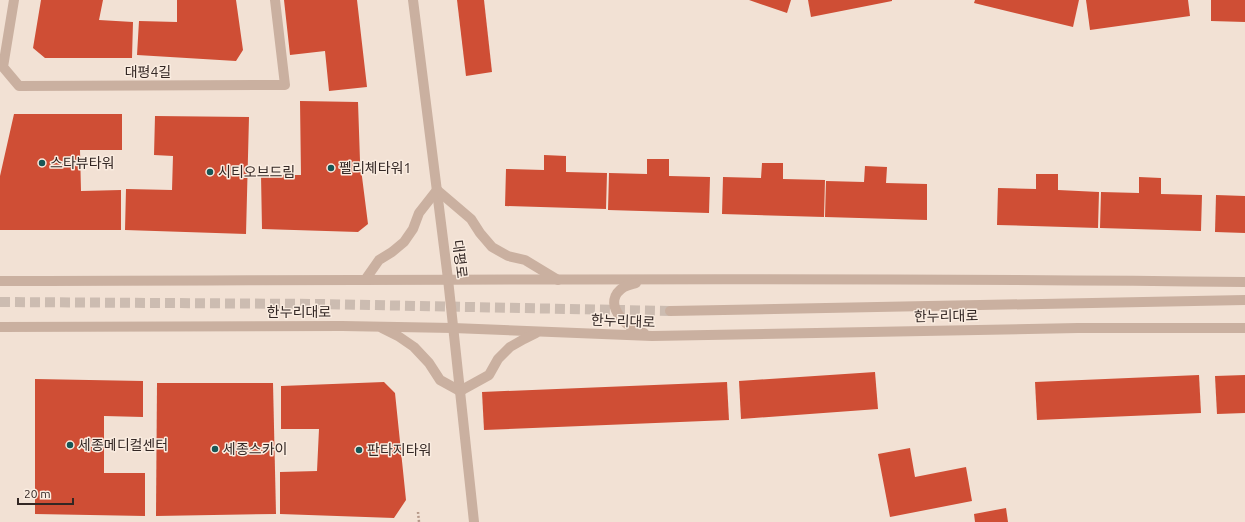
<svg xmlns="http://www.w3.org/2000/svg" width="1245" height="522" viewBox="0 0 1245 522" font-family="Ubuntu,'Noto Sans KR',sans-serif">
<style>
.building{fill:#cf4e35}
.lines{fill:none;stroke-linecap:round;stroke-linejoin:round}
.minor-tunnel{stroke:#ccbcb1;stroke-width:10;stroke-dasharray:10 5;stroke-linecap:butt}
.path{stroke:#b6998a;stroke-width:2.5;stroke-dasharray:2 2;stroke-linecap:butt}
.minor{stroke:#cab0a0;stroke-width:10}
.poi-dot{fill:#175756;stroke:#faece0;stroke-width:1.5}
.labels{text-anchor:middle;stroke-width:3;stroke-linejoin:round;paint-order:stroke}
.street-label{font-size:14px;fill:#332724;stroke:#faece0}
.poi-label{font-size:14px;fill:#332724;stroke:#faece0;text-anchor:start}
</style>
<rect width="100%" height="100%" fill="#f2e1d4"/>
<g class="building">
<path d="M41,0h62l-4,20 34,2 -1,36h-87l-12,-10z"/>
<path d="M177,0h59l7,50 -7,11 -99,-6 2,-34 38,1z"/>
<path d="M284,0h73l10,87 -38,4 -4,-40 -35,4z"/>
<path d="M457,0h27l8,72 -26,4z"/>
<path d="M749,0h42l-4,13z"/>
<path d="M808,0h84v1l-81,16z"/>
<path d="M975,0h104l-6,27 -99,-24z"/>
<path d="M1086,0h102l2,16 -100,14z"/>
<path d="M1211,0h34v22l-34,-1z"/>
<path d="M300,101l58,1 2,59 8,63 -10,8 -96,-3 -1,-54h40z"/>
<path d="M14,114h108v36h-42l1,41 40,-1v40h-121v-54z"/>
<path d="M155,116l94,1 -3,117 -121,-4 1,-41 46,1 1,-34 -19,-1z"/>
<path d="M544,155l22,1v16l41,1 -1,36 -101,-3 1,-37 38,1z"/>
<path d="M647,159h22v17l41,1 -1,36 -101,-3 1,-37 38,1z"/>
<path d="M762,163h21v16l42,1 -1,37 -102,-3 1,-37 38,1z"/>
<path d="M865,166l22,1 -1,16 41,1v36l-102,-3 1,-36 38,1z"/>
<path d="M1036,174h22v16l41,2 -1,36 -101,-3 1,-37 38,1z"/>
<path d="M1139,177l22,1v16l41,1 -1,36 -101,-3 1,-36 38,1z"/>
<path d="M1216,195l29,1v37l-30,-1z"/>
<path d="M875,372l3,37 -137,10 -2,-38z"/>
<path d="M1199,375l2,38 -164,7 -2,-38z"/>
<path d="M1245,375v38l-28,1 -2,-38z"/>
<path d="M35,379l108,2v36l-39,-1v57h41v43l-110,-2z"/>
<path d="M384,382l11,11 11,107 -12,18 -114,-4v-42l37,-1 2,-42h-38v-43z"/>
<path d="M727,382l2,38 -245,10 -2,-38z"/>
<path d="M157,383h116l3,131 -120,2z"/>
<path d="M910,448l5,29 51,-10 6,34 -82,16 -12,-63z"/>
<path d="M1006,508l2,14h-33l-1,-8z"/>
</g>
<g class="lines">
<path class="minor-tunnel" d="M0,302l321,2 349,7"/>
<path class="path" d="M418,512l1,10"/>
<g class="minor">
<path d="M14,0l-11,67 16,19 266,-1 -10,-85"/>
<path d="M413,0l35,279 26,243"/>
<path d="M437,190l34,29 9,14 12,14 16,9 17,4 33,20"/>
<path d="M365,280l14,-20 13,-8 12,-10 9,-13 6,-16 18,-23"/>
<path d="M0,281c415,-1 830,-4 1245,1"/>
<path d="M636,283c-3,1 -8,2 -12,4 -24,15 1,41 20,46"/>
<path d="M670,311l575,-11"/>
<path d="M0,327l342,-1 111,2 199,8 426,-8h167"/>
<path d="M382,328l16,8 16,11 15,16 11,17 20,11"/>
<path d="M460,391l29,-16 9,-16 12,-12 14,-8 12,-6"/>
</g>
</g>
<g class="poi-dot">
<circle cx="42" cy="163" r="4"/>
<circle cx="331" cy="168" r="4"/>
<circle cx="210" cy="172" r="4"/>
<circle cx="70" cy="445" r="4"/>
<circle cx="215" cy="449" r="4"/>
<circle cx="359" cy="450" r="4"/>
</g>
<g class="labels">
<g class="street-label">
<text x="148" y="77">대평4길</text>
<text transform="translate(460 259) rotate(83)" y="5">대평로</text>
<text x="299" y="317">한누리대로</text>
<text transform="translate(946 316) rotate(-1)" y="5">한누리대로</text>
<text transform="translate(623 321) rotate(2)" y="5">한누리대로</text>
</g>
<g class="poi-label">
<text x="50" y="168">스타뷰타워</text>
<text x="339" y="173">펠리체타워1</text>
<text x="218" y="177">시티오브드림</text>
<text x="78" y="450">세종메디컬센터</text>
<text x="223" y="454">세종스카이</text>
<text x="367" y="455">판타지타워</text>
</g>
</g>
<path d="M18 498v6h55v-6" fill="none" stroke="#332724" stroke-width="2"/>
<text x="24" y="498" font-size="12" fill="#332724" stroke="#faece0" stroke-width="3" paint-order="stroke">20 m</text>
</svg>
